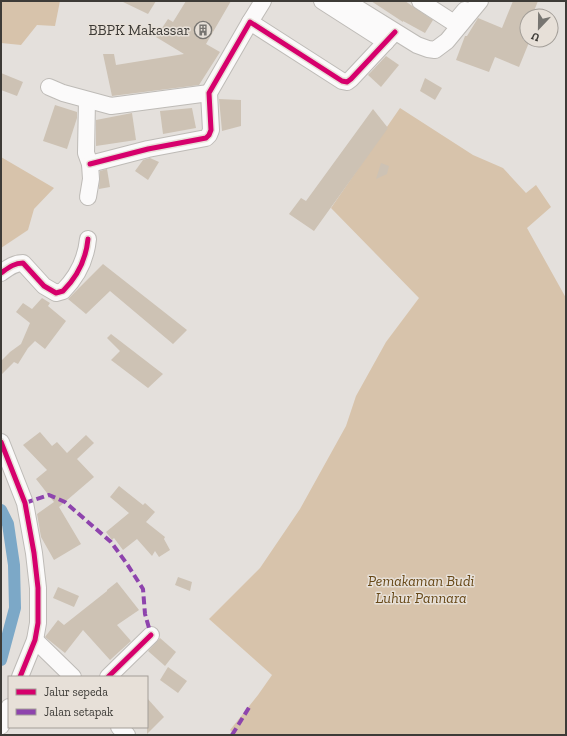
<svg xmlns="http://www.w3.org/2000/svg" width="567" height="736" viewBox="0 0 567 736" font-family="'Zilla Slab',serif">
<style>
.green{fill:#d7c3ab}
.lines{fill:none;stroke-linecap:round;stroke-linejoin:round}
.canal{stroke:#7ca8c7;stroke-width:12}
.building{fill:#cdc2b4}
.minor-casing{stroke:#bebbb7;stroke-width:18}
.minor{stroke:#fbfafa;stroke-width:16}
.quiet{stroke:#8e44ad;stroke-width:4;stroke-dasharray:8 4;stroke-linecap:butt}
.cycleway-casing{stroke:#e7e0d8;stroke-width:8}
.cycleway{stroke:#d6006c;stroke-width:5}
.labels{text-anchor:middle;stroke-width:3;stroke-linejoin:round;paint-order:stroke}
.poi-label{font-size:15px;fill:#3d3b37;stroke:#e7e0d8;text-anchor:end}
.park-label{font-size:15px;font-style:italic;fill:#674817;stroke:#e7e0d8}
</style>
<rect width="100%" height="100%" fill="#e4e0dc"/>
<g class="green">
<path d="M1,1h59l-5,25 -18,-1 -16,20 -20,-2z"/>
<path d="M400,108l73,47 30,13 23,25 10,-8 15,22 -24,21 39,70v437h-331l-5,-5 28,-35 14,-20 -63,-56 51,-51 40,-59 46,-83 10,-30 30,-54 33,-44 -88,-90z"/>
<path d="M1,157l53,31 -20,21 -6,21 -27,18z"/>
</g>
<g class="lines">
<path class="canal" d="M1,510l7,14 6,41 1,43 -14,52"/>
</g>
<g class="building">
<path d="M121,1h35l-8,13z"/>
<path d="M186,1h45l-25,43 14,8 -21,33 -87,11 -9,-42h11l2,11 68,-11 -28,-17 12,-18 5,3z"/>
<path d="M371,1h34l28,19 -8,13 -22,-12v1z"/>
<path d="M513,1h25l-6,15h-5v13l-4,11h7l-11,27 -24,-10 -6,15 -33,-12 9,-24h2l11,-18 24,10z"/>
<path d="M386,56l13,9 -18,22 -13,-12z"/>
<path d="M1,73l22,9 -6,14 -16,-6z"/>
<path d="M425,78l17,10 -7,12 -15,-9z"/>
<path d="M219,99l22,1v26l-19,5z"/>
<path d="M55,105l22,7v6l-10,31 -24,-8z"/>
<path d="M192,108l4,20 -33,6 -3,-23z"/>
<path d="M373,109l15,19 -74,103 -25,-17 12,-16 5,3z"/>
<path d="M132,113l4,27 -40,6v-26z"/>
<path d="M150,158l9,4 -11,18 -13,-9 8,-11z"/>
<path d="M381,163l8,3 -2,8 -11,5z"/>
<path d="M107,169l3,18 -11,2 1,-18z"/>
<path d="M103,264l84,66 -14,14 -63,-53 -24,23 -18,-15z"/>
<path d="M42,298l8,5 -2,3 18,15 -21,28 -10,-8 -7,7 -10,16 -4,-2 -13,13v-14l9,-9 11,-8 9,-21 -14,-11 7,-9 9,6z"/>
<path d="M111,334l52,40 -15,14 -37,-28 9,-9 -13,-13z"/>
<path d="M40,432l12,14 5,-4 10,11 19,-18 8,8 -17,16 17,18 -35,30 22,37 -27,16 -13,-23 -4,-23 17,-12 -18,-23 11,-9 -24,-25z"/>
<path d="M119,486l24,19 2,-2 10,9 -9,10 19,15 -1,2 6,11 -11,7 -4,-6 -3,5 -15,-17 -14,11 -9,-12 -2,2 -6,-8 23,-19 -19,-16z"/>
<path d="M178,577l14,5 -2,9 -15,-6z"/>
<path d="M117,582l22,28 -22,15 14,16 -21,19 -27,-30 -18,23 -20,-16 13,-17 6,5 43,-34v-1z"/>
<path d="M58,587l21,9 -5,11 -21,-9z"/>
<path d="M160,638l16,14 -11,14 -17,-15z"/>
<path d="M168,667l19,14 -9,12 -18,-13z"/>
<path d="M147,698l17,19 -17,17z"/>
</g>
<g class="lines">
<defs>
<g id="minor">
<path d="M322,1l64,41"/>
<path d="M346,1l71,44 11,4 7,1 12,-9 33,-40"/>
<path d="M420,1l34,22 11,-13"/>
<path d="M250,22l13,-21"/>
<path d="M49,87l14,6 48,13 98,-13"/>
<path d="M87,100l-1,53 4,11 1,15 -3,18"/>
<path d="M90,164l58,-15 58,-11 3,-3 2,-5 -2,-37 41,-71 92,59 5,1 4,-3 44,-47"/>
<path d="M1,273c7,-5 13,-10 22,-10l21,23 12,7 7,-2c14,-14 23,-32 25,-52"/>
<path d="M1,442l24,61 9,50 4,35v35l-3,17 -15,37"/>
<path d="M35,640l38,37"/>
<path d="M108,677l43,-42"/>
<path d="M1,726l8,-19"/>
<path d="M119,727l8,8"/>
</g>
</defs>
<use href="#minor" class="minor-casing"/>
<use href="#minor" class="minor"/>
<g class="quiet">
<path d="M25,503l24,-8 16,7 46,40 16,22 16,25 2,25 6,21"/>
<path d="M232,735l18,-29"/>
</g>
<defs>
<g id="cycleway">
<path d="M90,164l58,-15 58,-11 3,-3 2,-5 -2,-37 41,-71 92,59 5,1 4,-3 44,-47"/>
<path d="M1,273c7,-5 13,-10 22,-10l21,23 12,7 7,-2c14,-14 23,-32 25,-52"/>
<path d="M1,442l24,61 9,50 4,35v35l-3,17 -15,37"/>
<path d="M108,677l43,-42"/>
</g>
</defs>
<use href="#cycleway" class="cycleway-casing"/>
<use href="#cycleway" class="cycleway"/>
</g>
<defs>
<symbol id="building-ring" viewBox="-11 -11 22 22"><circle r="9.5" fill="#e7e0d8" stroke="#777571" stroke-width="1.5"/><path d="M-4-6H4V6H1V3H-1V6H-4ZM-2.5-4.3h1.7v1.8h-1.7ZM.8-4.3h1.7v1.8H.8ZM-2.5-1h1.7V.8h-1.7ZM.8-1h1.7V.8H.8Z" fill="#777571"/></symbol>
</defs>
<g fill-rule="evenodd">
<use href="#building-ring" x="193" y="20" width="20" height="20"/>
</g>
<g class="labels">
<g class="poi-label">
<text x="190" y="35">BBPK Makassar</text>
</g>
<g class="park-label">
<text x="421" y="586">Pemakaman Budi<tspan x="421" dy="17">Luhur Pannara</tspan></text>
</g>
</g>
<rect width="567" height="736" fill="none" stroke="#3d3b37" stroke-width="4"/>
<rect x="8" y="676" width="140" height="52" fill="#e7e0d8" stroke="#a39e98"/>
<rect x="16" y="689" width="20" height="6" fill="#d6006c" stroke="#a39e98"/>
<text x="44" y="696" font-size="12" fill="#3d3b37">Jalur sepeda</text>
<rect x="16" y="709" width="20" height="6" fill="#8e44ad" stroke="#a39e98"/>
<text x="44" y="716" font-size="12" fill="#3d3b37">Jalan setapak</text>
<g transform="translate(539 28) rotate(202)"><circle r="19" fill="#e7e0d8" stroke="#a39e98"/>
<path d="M0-3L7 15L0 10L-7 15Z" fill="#777571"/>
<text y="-6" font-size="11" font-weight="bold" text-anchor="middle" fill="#3d3b37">U</text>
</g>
</svg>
